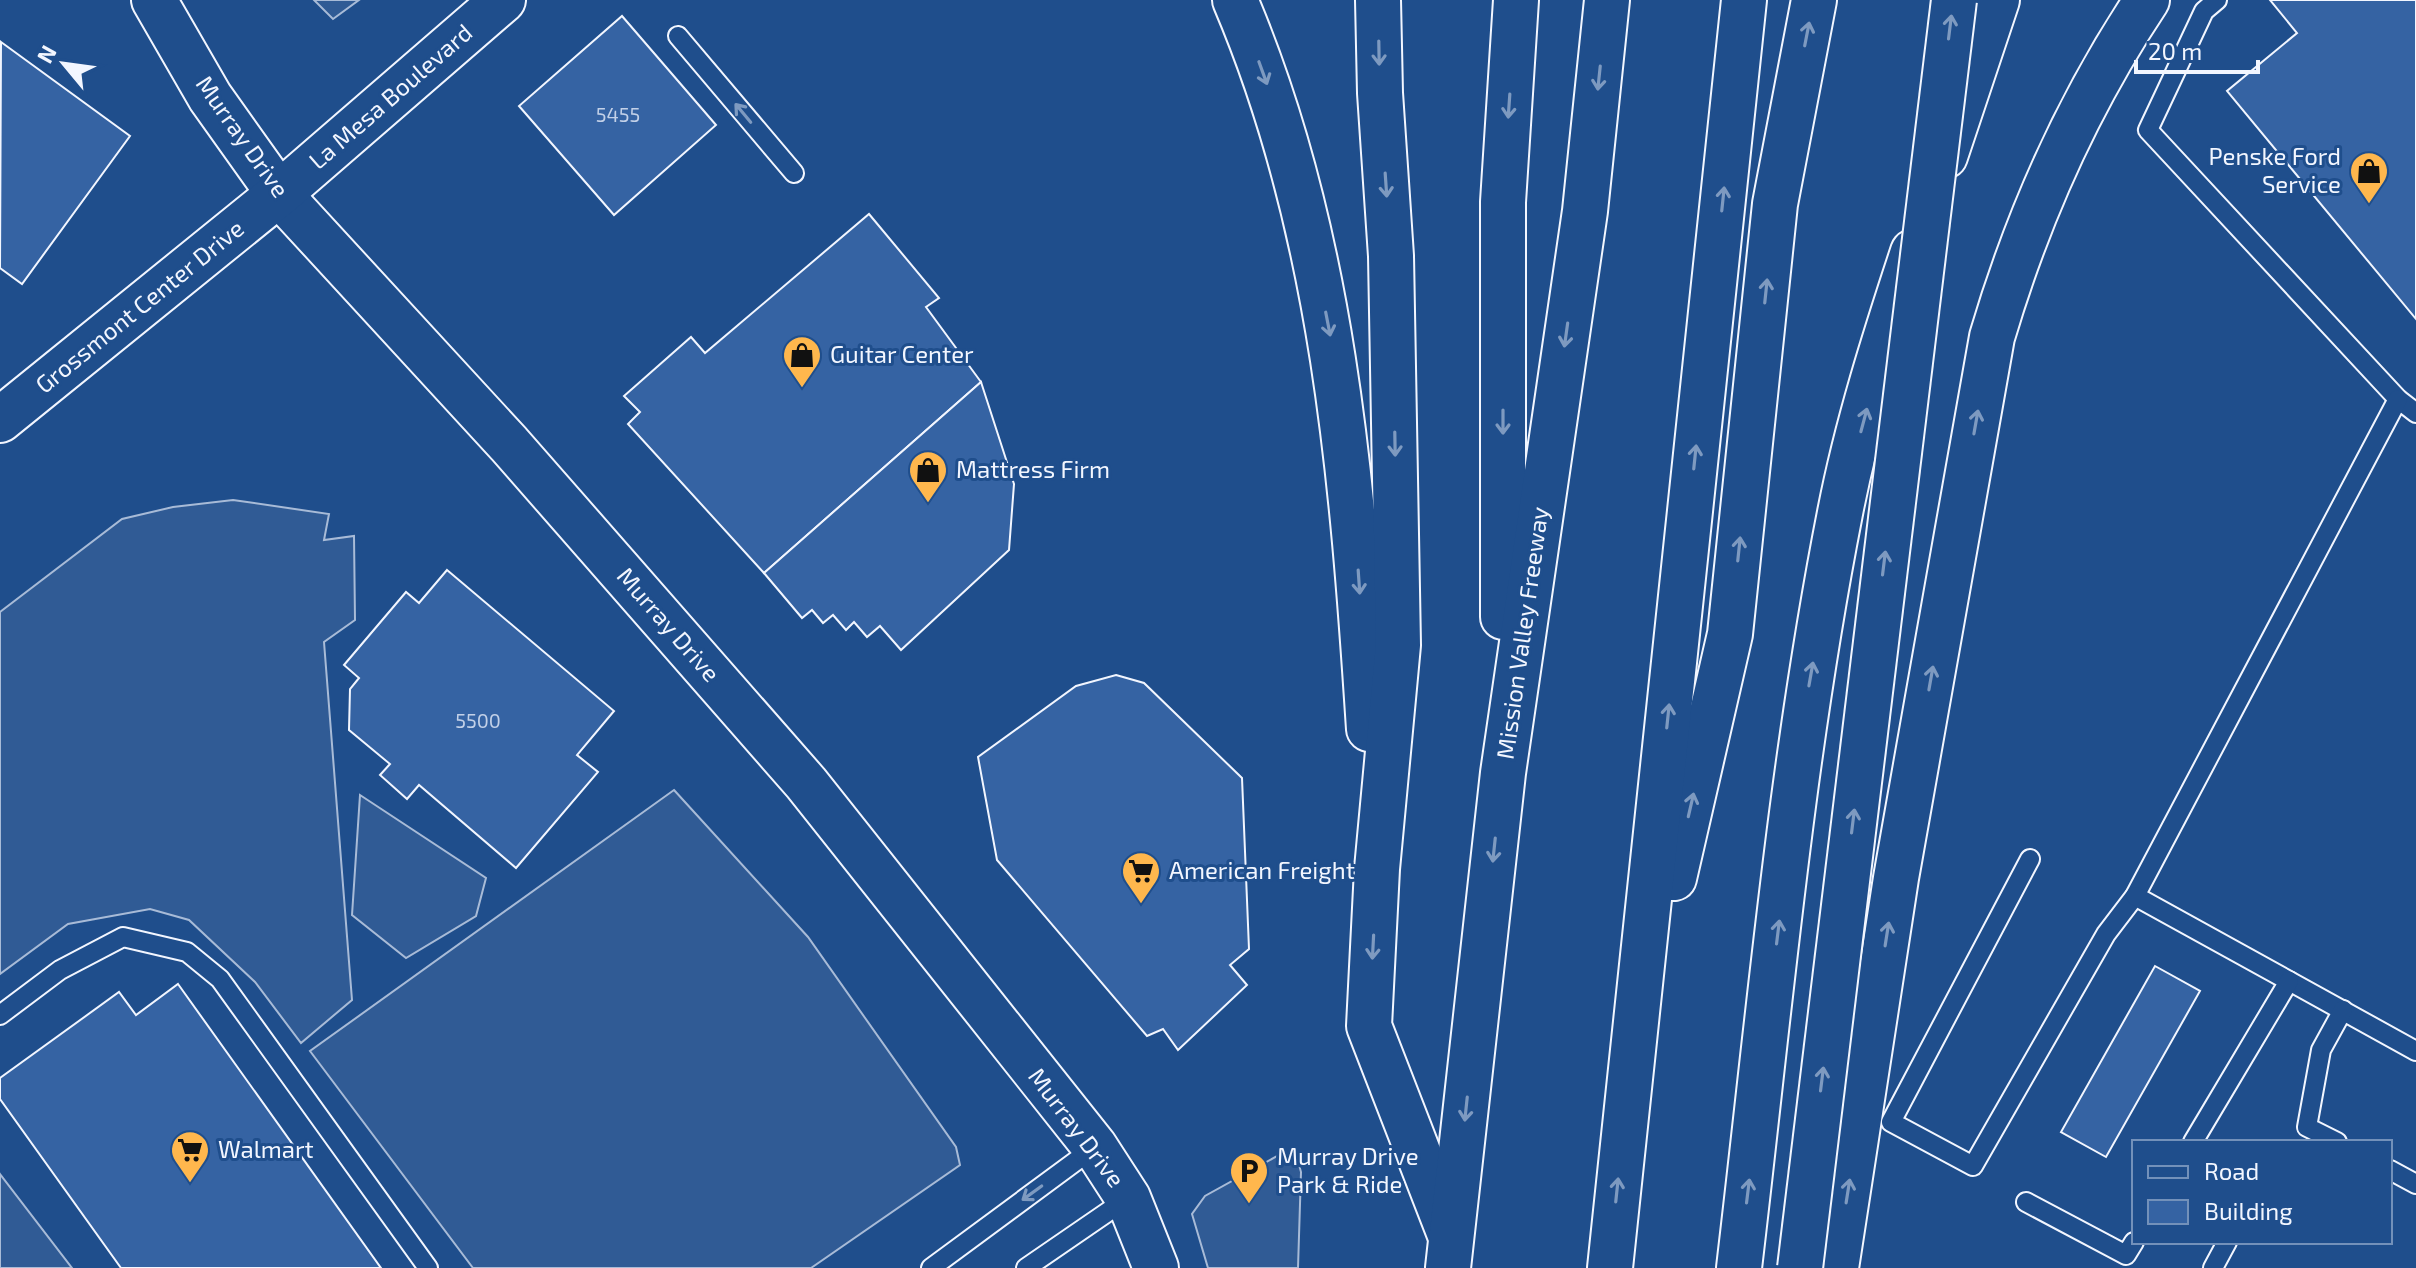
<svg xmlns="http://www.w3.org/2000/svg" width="2416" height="1268" viewBox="0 0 2416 1268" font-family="'Exo 2',sans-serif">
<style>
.built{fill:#305b95;stroke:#a8bbd7;stroke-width:2}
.building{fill:#3563a3;stroke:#f2f6ff;stroke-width:2}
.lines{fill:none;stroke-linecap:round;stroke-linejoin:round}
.service-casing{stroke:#f2f6ff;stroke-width:22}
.secondary-casing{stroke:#f2f6ff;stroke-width:48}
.motorway-casing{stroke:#f2f6ff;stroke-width:48}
.service{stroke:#1f4e8c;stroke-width:18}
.secondary{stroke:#1f4e8c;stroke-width:44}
.motorway{stroke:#1f4e8c;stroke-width:44}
.motorway-bridge-casing{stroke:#f2f6ff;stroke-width:48;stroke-linecap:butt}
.motorway-bridge{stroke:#1f4e8c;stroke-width:44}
.oneway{stroke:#7e9ac0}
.labels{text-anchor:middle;stroke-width:6;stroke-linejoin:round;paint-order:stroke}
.number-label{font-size:20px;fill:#c3d1e8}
.street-label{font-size:24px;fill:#f2f6ff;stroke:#1f4e8c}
.poi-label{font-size:24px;fill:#f2f6ff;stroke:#1f4e8c;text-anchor:start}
</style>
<rect width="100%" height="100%" fill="#1f4e8c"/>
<g class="built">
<path d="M314,0h45l-26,19z"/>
<path d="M233,500l96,14 -5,26 30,-4 1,84 -31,22 28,358 -51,43 -46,-61 -66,-62 -39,-11 -82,15 -68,50v-362l122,-93 51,-12z"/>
<path d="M674,790l134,147 148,210 4,18 -149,103h-338l-163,-217z"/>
<path d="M360,795l126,83 -10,38 -70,42 -54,-43z"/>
<path d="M1279,1155h11l8,6 3,11 -3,96h-90l-16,-54 13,-18z"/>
<path d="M0,1174l72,94h-72z"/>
</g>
<g class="building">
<path d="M2270,0h146v319l-189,-228 70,-58z"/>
<path d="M622,16l94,109 -102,90 -95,-109z"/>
<path d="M1,42l129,94 -108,148 -22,-16z"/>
<path d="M869,214l70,84 -13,9 55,75 -217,191 -136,-149 12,-12 -16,-16 67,-59 14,16z"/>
<path d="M981,382l33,102 -5,66 -108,100 -21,-24 -13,11 -13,-15 -8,8 -13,-15 -10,8 -11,-13 -10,8 -38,-45z"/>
<path d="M447,570l167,141 -37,44 21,17 -82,96 -97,-83 -12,14 -27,-24 10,-11 -41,-34 1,-41 9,-11 -15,-13 62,-73 13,11z"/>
<path d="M1116,675l28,8 98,95 7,171 -19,16 17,20 -69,65 -15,-21 -16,7 -150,-176 -19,-103 98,-71z"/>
<path d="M2155,966l45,25 -94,166 -45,-25z"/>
<path d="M178,984l203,284h-260l-121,-169v-21l119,-86 17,23z"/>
</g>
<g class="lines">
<defs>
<g id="service">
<path d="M2217,0l-13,11 -56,119 250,269 18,14"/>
<path d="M678,36l116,137"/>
<path d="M2030,859l-139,263 82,44 133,-232 29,-38 263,-497"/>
<path d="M2135,896l281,155"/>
<path d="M0,1015l60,-45 63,-33 64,15 33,27 208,289"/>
<path d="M2193,1142l96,-161"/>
<path d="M2337,1142l-30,-15 14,-77 22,-40"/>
<path d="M2390,1170l26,14"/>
<path d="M2026,1202l100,53 8,-13"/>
<path d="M931,1268l164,-121"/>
<path d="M1026,1268l102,-70"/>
<path d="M2213,1268l14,-26"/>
</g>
<g id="secondary">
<path d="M154,0l56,97 69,97 230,250 297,339 289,364 33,51 28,70"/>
<path d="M0,420l279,-226 224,-194"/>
</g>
<g id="motorway">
<path d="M1235,0c98,230 118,482 134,729"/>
<path d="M1378,0l2,93 11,163 7,389 -21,224 -8,157 80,206"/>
<path d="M1945,156l52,-156"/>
<path d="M1503,617v-415l13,-202"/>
<path d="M1674,878l56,-244 45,-430 39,-204"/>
<path d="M1448,1268l55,-495 82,-562 22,-211"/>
<path d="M1610,1268l134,-1268"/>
<path d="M1739,1268c30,-252 52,-506 101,-755 17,-88 45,-176 73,-261"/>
<path d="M1836,1268l60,-390 96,-541c36,-122 85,-232 155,-337"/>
</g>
</defs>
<use href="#service" class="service-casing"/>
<use href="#secondary" class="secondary-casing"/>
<use href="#motorway" class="motorway-casing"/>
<use href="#service" class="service"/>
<use href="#secondary" class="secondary"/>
<use href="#motorway" class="motorway"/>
<defs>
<path id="motorway-bridge" d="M1800,1268l154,-1268"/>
</defs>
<use href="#motorway-bridge" class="motorway-bridge-casing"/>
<use href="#motorway-bridge" class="motorway-bridge"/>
</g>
<defs><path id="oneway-shaft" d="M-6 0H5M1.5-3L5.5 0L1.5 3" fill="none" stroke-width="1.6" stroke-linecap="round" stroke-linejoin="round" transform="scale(2)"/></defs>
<g class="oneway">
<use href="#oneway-shaft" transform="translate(1950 27) rotate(-83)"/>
<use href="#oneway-shaft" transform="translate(1807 34) rotate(-79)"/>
<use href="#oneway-shaft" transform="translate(1379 53) rotate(89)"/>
<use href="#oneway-shaft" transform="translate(1263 73) rotate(70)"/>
<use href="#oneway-shaft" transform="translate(1599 78) rotate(96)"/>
<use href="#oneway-shaft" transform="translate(1509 106) rotate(94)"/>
<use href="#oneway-shaft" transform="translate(743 113) rotate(-130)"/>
<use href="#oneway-shaft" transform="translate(1386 185) rotate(86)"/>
<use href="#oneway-shaft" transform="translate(1723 199) rotate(-84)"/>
<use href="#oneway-shaft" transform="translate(1766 291) rotate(-84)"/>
<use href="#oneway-shaft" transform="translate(1328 324) rotate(79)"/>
<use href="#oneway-shaft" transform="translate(1566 335) rotate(98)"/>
<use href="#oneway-shaft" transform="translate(1864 420) rotate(-75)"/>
<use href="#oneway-shaft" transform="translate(1503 422) rotate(90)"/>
<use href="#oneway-shaft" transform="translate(1976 422) rotate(-80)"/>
<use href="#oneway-shaft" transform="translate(1395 444) rotate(89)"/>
<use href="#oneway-shaft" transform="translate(1695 457) rotate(-84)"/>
<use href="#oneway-shaft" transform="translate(1739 549) rotate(-84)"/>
<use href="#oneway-shaft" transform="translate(1884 563) rotate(-83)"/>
<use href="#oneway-shaft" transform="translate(1359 582) rotate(86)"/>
<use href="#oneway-shaft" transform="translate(1811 674) rotate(-80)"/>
<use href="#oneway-shaft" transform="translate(1931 678) rotate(-80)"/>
<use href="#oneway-shaft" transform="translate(1668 716) rotate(-84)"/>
<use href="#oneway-shaft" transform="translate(1691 805) rotate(-77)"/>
<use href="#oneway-shaft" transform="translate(1853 821) rotate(-83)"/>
<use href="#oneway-shaft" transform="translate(1494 850) rotate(96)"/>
<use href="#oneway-shaft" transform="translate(1778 932) rotate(-83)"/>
<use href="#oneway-shaft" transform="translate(1887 934) rotate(-81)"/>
<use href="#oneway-shaft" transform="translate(1373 947) rotate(93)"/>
<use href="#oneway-shaft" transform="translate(1822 1079) rotate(-83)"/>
<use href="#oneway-shaft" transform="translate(1466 1109) rotate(96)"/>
<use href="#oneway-shaft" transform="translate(1617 1190) rotate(-84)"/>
<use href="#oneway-shaft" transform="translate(1748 1191) rotate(-83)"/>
<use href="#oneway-shaft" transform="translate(1848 1191) rotate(-81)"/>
<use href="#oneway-shaft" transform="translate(1032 1193) rotate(144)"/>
</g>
<defs>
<symbol id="shop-pin" viewBox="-11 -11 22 30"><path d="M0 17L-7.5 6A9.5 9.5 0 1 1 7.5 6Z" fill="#ffb74d" stroke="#1f4e8c"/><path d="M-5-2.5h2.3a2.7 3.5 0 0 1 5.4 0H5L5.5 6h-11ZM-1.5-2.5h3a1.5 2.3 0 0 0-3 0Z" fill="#111"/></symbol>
<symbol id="supermarket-pin" viewBox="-11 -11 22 30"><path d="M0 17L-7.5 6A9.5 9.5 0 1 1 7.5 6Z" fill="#ffb74d" stroke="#1f4e8c"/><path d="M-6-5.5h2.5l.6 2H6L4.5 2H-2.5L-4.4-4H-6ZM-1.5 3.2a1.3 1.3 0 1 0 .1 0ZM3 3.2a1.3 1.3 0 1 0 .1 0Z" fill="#111"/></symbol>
<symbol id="parking-pin" viewBox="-11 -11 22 30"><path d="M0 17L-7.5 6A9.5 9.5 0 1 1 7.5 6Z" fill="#ffb74d" stroke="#1f4e8c"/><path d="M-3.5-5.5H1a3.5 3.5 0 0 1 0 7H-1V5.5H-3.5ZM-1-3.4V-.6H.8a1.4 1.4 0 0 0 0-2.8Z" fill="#111"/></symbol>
</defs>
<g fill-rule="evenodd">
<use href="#shop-pin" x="2347" y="149" width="44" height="60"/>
<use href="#shop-pin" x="780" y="333" width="44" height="60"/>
<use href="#shop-pin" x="906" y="448" width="44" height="60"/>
<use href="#supermarket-pin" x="1119" y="849" width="44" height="60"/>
<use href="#supermarket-pin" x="168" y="1128" width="44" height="60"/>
<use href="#parking-pin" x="1227" y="1149" width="44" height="60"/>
</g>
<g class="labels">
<g class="number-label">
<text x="618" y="122">5455</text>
<text x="478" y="728">5500</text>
</g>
<g class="street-label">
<text transform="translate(391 97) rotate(-41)" y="8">La Mesa Boulevard</text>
<text transform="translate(242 137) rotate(55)" y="8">Murray Drive</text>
<text transform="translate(140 307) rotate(-39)" y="8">Grossmont Center Drive</text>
<text transform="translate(668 625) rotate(49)" y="8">Murray Drive</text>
<text transform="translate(1523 633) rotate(-82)" y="8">Mission Valley Freeway</text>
<text transform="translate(1076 1128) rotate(53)" y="8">Murray Drive</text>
</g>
<g class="poi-label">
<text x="2341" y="165" text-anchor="end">Penske Ford<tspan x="2341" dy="28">Service</tspan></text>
<text x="830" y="363">Guitar Center</text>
<text x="956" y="478">Mattress Firm</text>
<text x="1169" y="879">American Freight</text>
<text x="218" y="1158">Walmart</text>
<text x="1277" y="1165">Murray Drive<tspan x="1277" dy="28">Park &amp; Ride</tspan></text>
</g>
</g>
<rect x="2132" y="1140" width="260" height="104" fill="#1f4e8c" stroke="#7391ba" stroke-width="2"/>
<rect x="2148" y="1166" width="40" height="12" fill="#1f4e8c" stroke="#7391ba" stroke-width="2"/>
<text x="2204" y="1180" font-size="24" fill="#f2f6ff">Road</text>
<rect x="2148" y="1200" width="40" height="24" fill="#3563a3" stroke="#7391ba" stroke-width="2"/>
<text x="2204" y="1220" font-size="24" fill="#f2f6ff">Building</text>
<g transform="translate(64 64) rotate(299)" stroke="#1f4e8c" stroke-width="6" paint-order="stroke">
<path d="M0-6L14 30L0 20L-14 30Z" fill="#f2f6ff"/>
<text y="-12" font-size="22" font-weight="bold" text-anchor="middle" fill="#f2f6ff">N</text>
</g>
<path d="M2136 60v12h122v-12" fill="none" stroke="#f2f6ff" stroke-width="4"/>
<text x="2148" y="60" font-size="24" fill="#f2f6ff" stroke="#1f4e8c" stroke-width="6" paint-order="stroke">20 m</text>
</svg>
